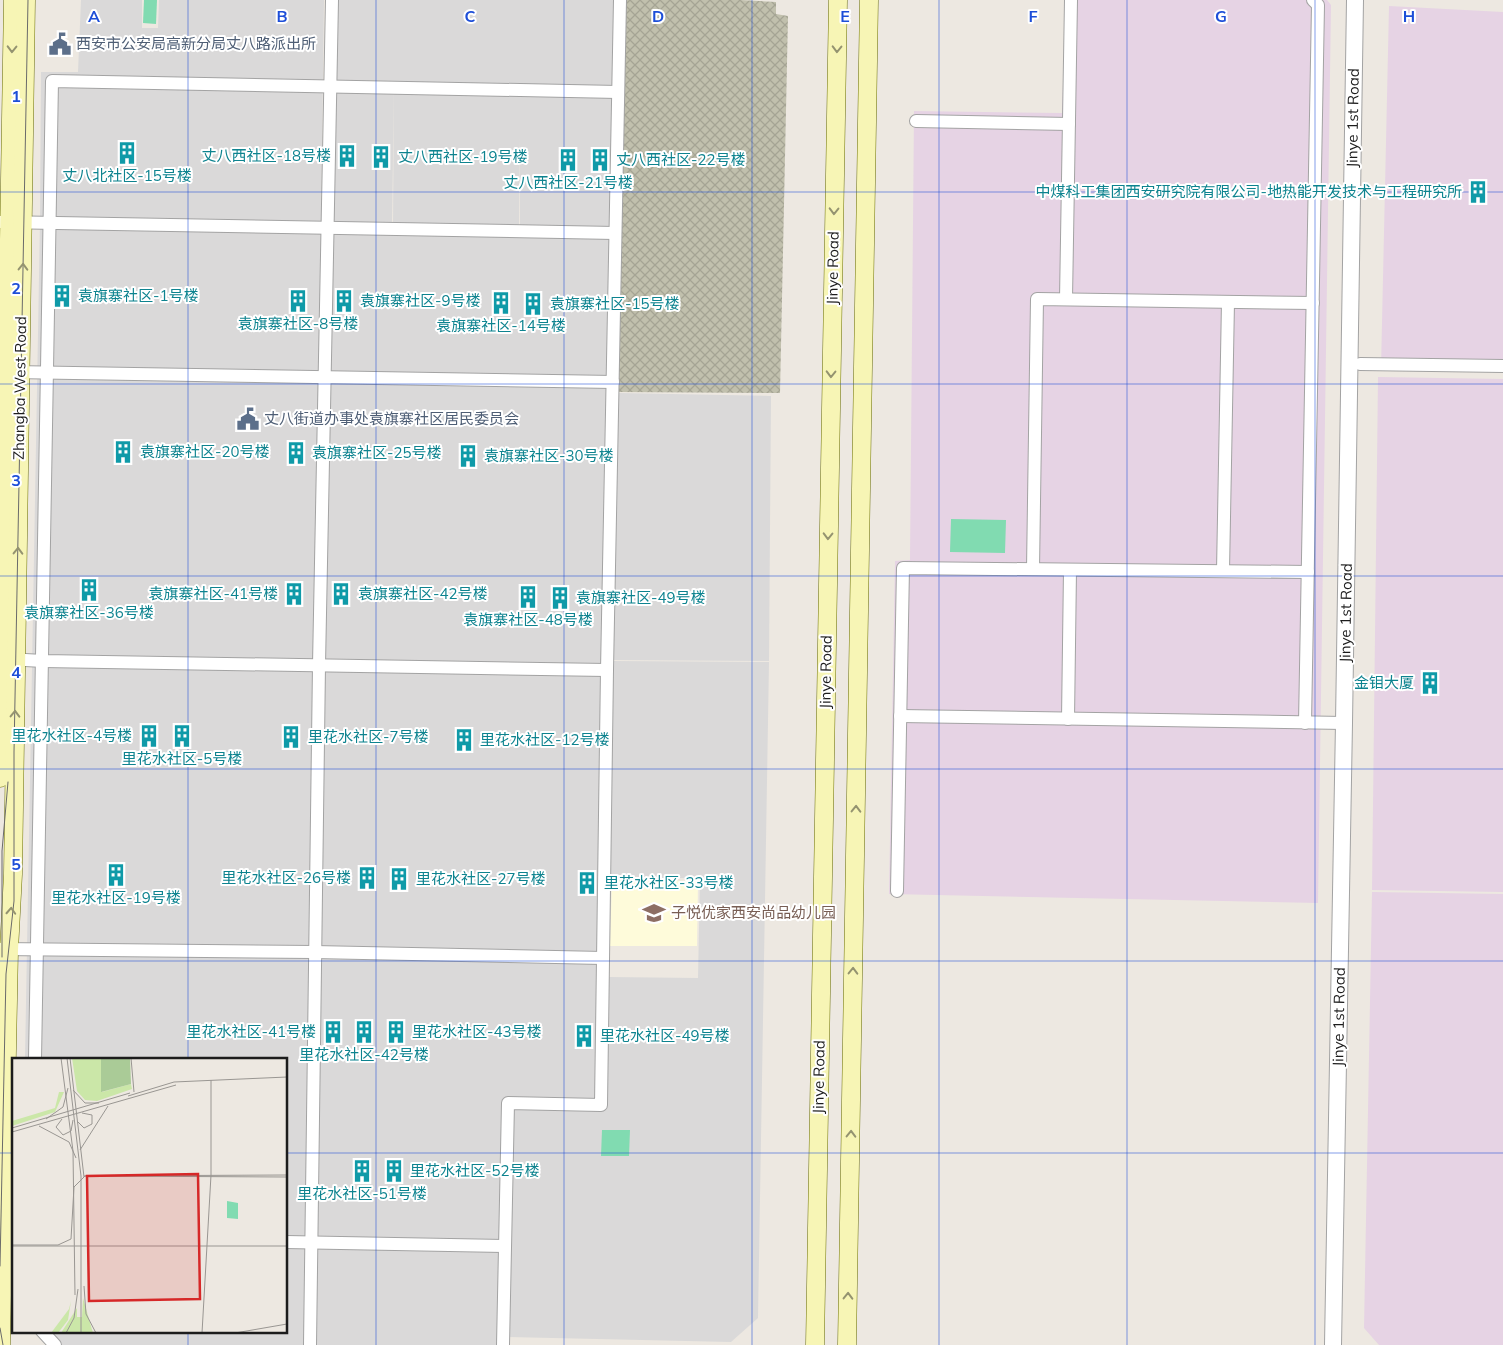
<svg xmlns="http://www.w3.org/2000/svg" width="1503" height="1345" viewBox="0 0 1503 1345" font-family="Mulish,'Noto Sans SC',sans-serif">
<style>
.residential{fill:#dad9d9}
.industrial{fill:#e6d3e4}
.education{fill:#fefbda}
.construction{fill:url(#construction-cross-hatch)}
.pitch{fill:#81dbb1}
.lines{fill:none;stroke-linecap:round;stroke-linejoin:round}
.minor-casing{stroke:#a3a3a3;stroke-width:14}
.tertiary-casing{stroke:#a3a3a3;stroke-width:18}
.secondary-casing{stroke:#6a6e08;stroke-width:19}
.minor{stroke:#fff;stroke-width:12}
.tertiary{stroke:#fff;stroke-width:16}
.secondary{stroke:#f7f5b5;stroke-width:18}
.tram{stroke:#6a6a6a;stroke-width:1}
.oneway{stroke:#949370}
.grid{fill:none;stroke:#1d4ed8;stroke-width:1;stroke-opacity:0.55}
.labels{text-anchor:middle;stroke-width:4;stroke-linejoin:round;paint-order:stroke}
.service-label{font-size:15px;fill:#4e5e75;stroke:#fff;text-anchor:start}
.street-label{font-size:15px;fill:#1c1c1c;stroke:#fff}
.culture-label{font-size:15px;fill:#0d838f;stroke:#fff;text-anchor:start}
.education-label{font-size:15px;fill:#785e54;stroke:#fff;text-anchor:start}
.inset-road{fill:none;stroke:#999692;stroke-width:1}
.view{fill:#d62828;fill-opacity:0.15;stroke:#d62828;stroke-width:2.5}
.inset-edge{fill:none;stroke:#1c1c1c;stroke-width:2.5}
.grid-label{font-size:16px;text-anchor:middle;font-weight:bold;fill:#1d4ed8;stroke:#fff;stroke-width:4;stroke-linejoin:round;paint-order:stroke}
</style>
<defs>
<pattern id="construction-cross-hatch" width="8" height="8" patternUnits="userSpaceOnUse" patternTransform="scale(1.25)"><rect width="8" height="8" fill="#c1c0ad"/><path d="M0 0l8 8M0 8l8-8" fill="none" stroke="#a5a494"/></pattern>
</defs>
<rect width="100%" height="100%" fill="#ede8e1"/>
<g class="residential">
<path d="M81,0h61v28h16l1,-28h165l-3,224 -281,-4 1,-148h37z"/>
<path d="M326,0h296l-4,230 -98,-2v-91l-1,90 -126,-2 1,-140 -2,140 -70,-1z"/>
<path d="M40,221l578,10 -14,877 -93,-3 -3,139 -222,-5v-180h-261z"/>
<path d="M618,393l153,3 -2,265 -156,-1z"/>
<path d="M613,661l156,1 -11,656 -27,24 -224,-5 -1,8h-457l-13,-14h250v-90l222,4 4,-137 93,1 4,-132 89,1 2,-100h-90z"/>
</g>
<g class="industrial">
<path d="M1066,0h261l4,5 -13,898 -429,-9 6,-333 15,-1 4,-449 148,2z"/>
<path d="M1389,6l114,6v358l-122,-2z"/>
<path d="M1378,377l125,2v513l-131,-2z"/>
<path d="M1372,892l131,2v451h-124l-15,-17z"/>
</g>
<path class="education" d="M612,880l86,1 -1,65h-87z"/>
<path class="construction" d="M624,0h116l36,2v12l12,2 -8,377 -162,-1z"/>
<g class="pitch">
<path d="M144,0h13l-1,24 -13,-1z"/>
<path d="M951,519l55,1 -1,33 -55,-1z"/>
<path d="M602,1130h28l-1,26h-28z"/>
</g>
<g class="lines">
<defs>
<g id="minor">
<path d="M916,121l153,3"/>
<path d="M0,222l615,11"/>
<path d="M1066,299l5,-299"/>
<path d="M1360,364l143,2"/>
<path d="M13,372l600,10"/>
<path d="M1033,569l4,-270 276,4"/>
<path d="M1223,571l5,-269"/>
<path d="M7,659l36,2 564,9"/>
<path d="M900,716l444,7"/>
<path d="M1068,719l2,-149"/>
<path d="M1305,723l13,-718 -5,-5"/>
<path d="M897,891l6,-323 405,4"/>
<path d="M0,949l314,3 289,6"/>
<path d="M35,1059l17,-978 566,11"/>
<path d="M286,1242l218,4"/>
<path d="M42,1331l13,14"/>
<path d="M310,1345l9,-680 13,-665"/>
<path d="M503,1345l5,-242 93,2 6,-435 13,-670"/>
</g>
<path id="tertiary" d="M1333,1345l11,-622 11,-723"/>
<g id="secondary">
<path d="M0,778l13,-778"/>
<path d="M1,1345l8,-395 4,-76 13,-874"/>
<path d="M815,1345l23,-1345"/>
<path d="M847,1345l22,-1345"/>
</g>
</defs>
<use href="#minor" class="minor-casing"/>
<use href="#tertiary" class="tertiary-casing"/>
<use href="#secondary" class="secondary-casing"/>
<use href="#minor" class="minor"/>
<use href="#tertiary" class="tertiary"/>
<use href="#secondary" class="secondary"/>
<g class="tram">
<path d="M2,957v-106l6,-69"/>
<path d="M0,1266l6,-292 8,-73v-149l14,-752"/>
<path d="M0,1328l3,17"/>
</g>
</g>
<defs><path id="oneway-chevron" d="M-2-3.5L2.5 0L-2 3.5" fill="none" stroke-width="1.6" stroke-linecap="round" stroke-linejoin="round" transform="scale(1.25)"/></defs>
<g class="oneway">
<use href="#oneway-chevron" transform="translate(12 49) rotate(91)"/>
<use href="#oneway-chevron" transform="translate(837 49) rotate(91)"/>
<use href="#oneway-chevron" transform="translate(834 211) rotate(91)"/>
<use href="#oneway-chevron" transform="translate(23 267) rotate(-89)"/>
<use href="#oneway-chevron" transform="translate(831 374) rotate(91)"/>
<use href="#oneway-chevron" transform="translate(828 536) rotate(91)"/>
<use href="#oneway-chevron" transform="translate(18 551) rotate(-89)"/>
<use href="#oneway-chevron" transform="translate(15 714) rotate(-89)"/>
<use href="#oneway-chevron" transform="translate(856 809) rotate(-89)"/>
<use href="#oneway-chevron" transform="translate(11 911) rotate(-87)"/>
<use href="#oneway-chevron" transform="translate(853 971) rotate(-89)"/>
<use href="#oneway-chevron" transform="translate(851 1134) rotate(-89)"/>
<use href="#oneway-chevron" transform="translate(848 1296) rotate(-89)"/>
</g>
<path class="grid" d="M188,0v1059M376,0v1345M564,0v1345M752,0v1345M939,0v1345M1127,0v1345M1315,0v1345M0,192h1503M0,384h1503M0,576h1503M0,769h1503M0,961h1503M0,1153h14M286,1153h1217M188,1331v14"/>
<defs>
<symbol id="civic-bare" viewBox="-9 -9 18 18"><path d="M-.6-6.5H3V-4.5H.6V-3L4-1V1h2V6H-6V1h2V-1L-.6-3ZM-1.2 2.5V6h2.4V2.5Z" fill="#5c6f8a" stroke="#fff" stroke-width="2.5" paint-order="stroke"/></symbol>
<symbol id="building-bare" viewBox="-9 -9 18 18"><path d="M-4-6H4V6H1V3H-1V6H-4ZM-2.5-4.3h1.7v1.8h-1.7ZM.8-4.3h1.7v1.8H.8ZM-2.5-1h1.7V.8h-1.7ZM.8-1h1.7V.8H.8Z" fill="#0f9aa8" stroke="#fff" stroke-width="2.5" paint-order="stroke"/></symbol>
<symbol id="school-bare" viewBox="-9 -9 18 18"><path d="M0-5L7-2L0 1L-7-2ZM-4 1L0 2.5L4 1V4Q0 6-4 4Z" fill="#8d6e63" stroke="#fff" stroke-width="2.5" paint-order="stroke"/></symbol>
</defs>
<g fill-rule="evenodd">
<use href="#civic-bare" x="44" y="28" width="32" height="32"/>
<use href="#building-bare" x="111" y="137" width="32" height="32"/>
<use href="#building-bare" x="331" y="140" width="32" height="32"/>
<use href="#building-bare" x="365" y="141" width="32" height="32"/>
<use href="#building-bare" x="552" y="144" width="32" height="32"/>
<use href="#building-bare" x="584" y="144" width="32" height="32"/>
<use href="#building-bare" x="1462" y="176" width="32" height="32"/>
<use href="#building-bare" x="46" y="280" width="32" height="32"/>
<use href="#building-bare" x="282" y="285" width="32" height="32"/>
<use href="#building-bare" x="328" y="285" width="32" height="32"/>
<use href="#building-bare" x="485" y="287" width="32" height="32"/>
<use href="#building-bare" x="517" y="288" width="32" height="32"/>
<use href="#civic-bare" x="232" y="403" width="32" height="32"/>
<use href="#building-bare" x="107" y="436" width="32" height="32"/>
<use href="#building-bare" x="280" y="437" width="32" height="32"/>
<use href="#building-bare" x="452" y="440" width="32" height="32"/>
<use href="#building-bare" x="73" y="574" width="32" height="32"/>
<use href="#building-bare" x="278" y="578" width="32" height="32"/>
<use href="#building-bare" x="325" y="578" width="32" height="32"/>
<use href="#building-bare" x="512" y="581" width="32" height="32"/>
<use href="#building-bare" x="544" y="582" width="32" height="32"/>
<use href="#building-bare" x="1414" y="667" width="32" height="32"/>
<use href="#building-bare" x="133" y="720" width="32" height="32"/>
<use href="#building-bare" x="166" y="720" width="32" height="32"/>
<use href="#building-bare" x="275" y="721" width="32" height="32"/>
<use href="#building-bare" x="448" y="724" width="32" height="32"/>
<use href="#building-bare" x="100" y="859" width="32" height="32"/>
<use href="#building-bare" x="351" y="862" width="32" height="32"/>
<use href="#building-bare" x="383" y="863" width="32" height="32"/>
<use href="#building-bare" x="571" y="867" width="32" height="32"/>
<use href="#school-bare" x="638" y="897" width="32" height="32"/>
<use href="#building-bare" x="317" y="1016" width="32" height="32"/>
<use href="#building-bare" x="348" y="1016" width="32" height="32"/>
<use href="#building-bare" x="380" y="1016" width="32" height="32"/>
<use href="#building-bare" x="568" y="1020" width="32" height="32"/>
<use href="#building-bare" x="346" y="1155" width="32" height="32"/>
<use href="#building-bare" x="378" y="1155" width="32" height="32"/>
</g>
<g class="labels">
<g class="service-label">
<text x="76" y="49">西安市公安局高新分局丈八路派出所</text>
<text x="264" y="424">丈八街道办事处袁旗寨社区居民委员会</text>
</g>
<g class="street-label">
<text transform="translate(1353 118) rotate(-89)" y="5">Jinye 1st Road</text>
<text transform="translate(833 268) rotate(-89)" y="5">Jinye Road</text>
<text transform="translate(20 388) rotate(-89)" y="5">Zhangba West Road</text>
<text transform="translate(1346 613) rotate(-89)" y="5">Jinye 1st Road</text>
<text transform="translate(826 672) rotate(-89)" y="5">Jinye Road</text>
<text transform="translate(1339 1017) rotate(-89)" y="5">Jinye 1st Road</text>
<text transform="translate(819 1077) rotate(-89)" y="5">Jinye Road</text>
</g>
<g class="culture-label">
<text x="331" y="161" text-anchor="end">丈八西社区-18号楼</text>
<text x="398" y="162">丈八西社区-19号楼</text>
<text x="616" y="165">丈八西社区-22号楼</text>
<text x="127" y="181" text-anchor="middle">丈八北社区-15号楼</text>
<text x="568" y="188" text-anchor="middle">丈八西社区-21号楼</text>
<text x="1462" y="197" text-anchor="end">中煤科工集团西安研究院有限公司-地热能开发技术与工程研究所</text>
<text x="78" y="301">袁旗寨社区-1号楼</text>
<text x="360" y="306">袁旗寨社区-9号楼</text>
<text x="550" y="309">袁旗寨社区-15号楼</text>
<text x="298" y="329" text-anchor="middle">袁旗寨社区-8号楼</text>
<text x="501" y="331" text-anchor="middle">袁旗寨社区-14号楼</text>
<text x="140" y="457">袁旗寨社区-20号楼</text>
<text x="312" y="458">袁旗寨社区-25号楼</text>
<text x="484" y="461">袁旗寨社区-30号楼</text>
<text x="278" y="599" text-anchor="end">袁旗寨社区-41号楼</text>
<text x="358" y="599">袁旗寨社区-42号楼</text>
<text x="576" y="603">袁旗寨社区-49号楼</text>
<text x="89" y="618" text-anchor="middle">袁旗寨社区-36号楼</text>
<text x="528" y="625" text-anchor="middle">袁旗寨社区-48号楼</text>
<text x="1414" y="688" text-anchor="end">金钼大厦</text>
<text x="132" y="741" text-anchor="end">里花水社区-4号楼</text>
<text x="308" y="742">里花水社区-7号楼</text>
<text x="480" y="745">里花水社区-12号楼</text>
<text x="182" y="764" text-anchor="middle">里花水社区-5号楼</text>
<text x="351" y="883" text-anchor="end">里花水社区-26号楼</text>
<text x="416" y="884">里花水社区-27号楼</text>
<text x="604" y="888">里花水社区-33号楼</text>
<text x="116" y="903" text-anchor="middle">里花水社区-19号楼</text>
<text x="316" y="1037" text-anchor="end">里花水社区-41号楼</text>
<text x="412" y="1037">里花水社区-43号楼</text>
<text x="600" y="1041">里花水社区-49号楼</text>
<text x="364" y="1060" text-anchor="middle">里花水社区-42号楼</text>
<text x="410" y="1176">里花水社区-52号楼</text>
<text x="362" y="1199" text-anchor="middle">里花水社区-51号楼</text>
</g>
<g class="education-label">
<text x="671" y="918">子悦优家西安尚品幼儿园</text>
</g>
</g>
<g transform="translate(12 1058)">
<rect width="275" height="275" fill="#ede8e1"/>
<path d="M60,0h29l1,34 29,-8 1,5 -35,12 -12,-1 -8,-9zM47,34h5l-9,20 -43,14v-5l43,-13zM71,240l10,35h-32l16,-25v9h5zM59,243l-3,19 -10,13h-7l18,-24z" fill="#cbe7a8"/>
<path d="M89,0h29l1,26 -30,8z" fill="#aacb97"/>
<path d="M215,143l11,2v16l-11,-1z" fill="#81dbb1"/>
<path class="inset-road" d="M49,0l12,93 2,144M55,0l14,118v157M58,0l14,119M119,0l3,34M61,32l12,13h14M116,38l46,-14 113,-5M34,61l17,-12 5,-19M50,61l-6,8 7,8 8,-4 2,-11M65,63l7,7 8,-4v-9l-10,-2M27,68l30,16 7,16M0,70l118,-35M0,74l164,-47M68,92l28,-44M72,118l203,1M0,187h46l13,-6 3,-52 11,-11 202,-1M0,188h275M72,228l2,28 10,19M54,275l8,-15 4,-29M190,275l9,-158v-95M223,275l52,-9"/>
<path class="view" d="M186,116l2,125 -111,2 -2,-125z"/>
<rect width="275" height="275" class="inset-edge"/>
</g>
<g class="grid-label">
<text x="94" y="22">A</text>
<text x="282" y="22">B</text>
<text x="470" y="22">C</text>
<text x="658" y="22">D</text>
<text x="845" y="22">E</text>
<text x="1033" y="22">F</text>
<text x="1221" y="22">G</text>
<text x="1409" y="22">H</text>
<text x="16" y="102">1</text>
<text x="16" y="294">2</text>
<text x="16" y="486">3</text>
<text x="16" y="678">4</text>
<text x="16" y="870">5</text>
</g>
</svg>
